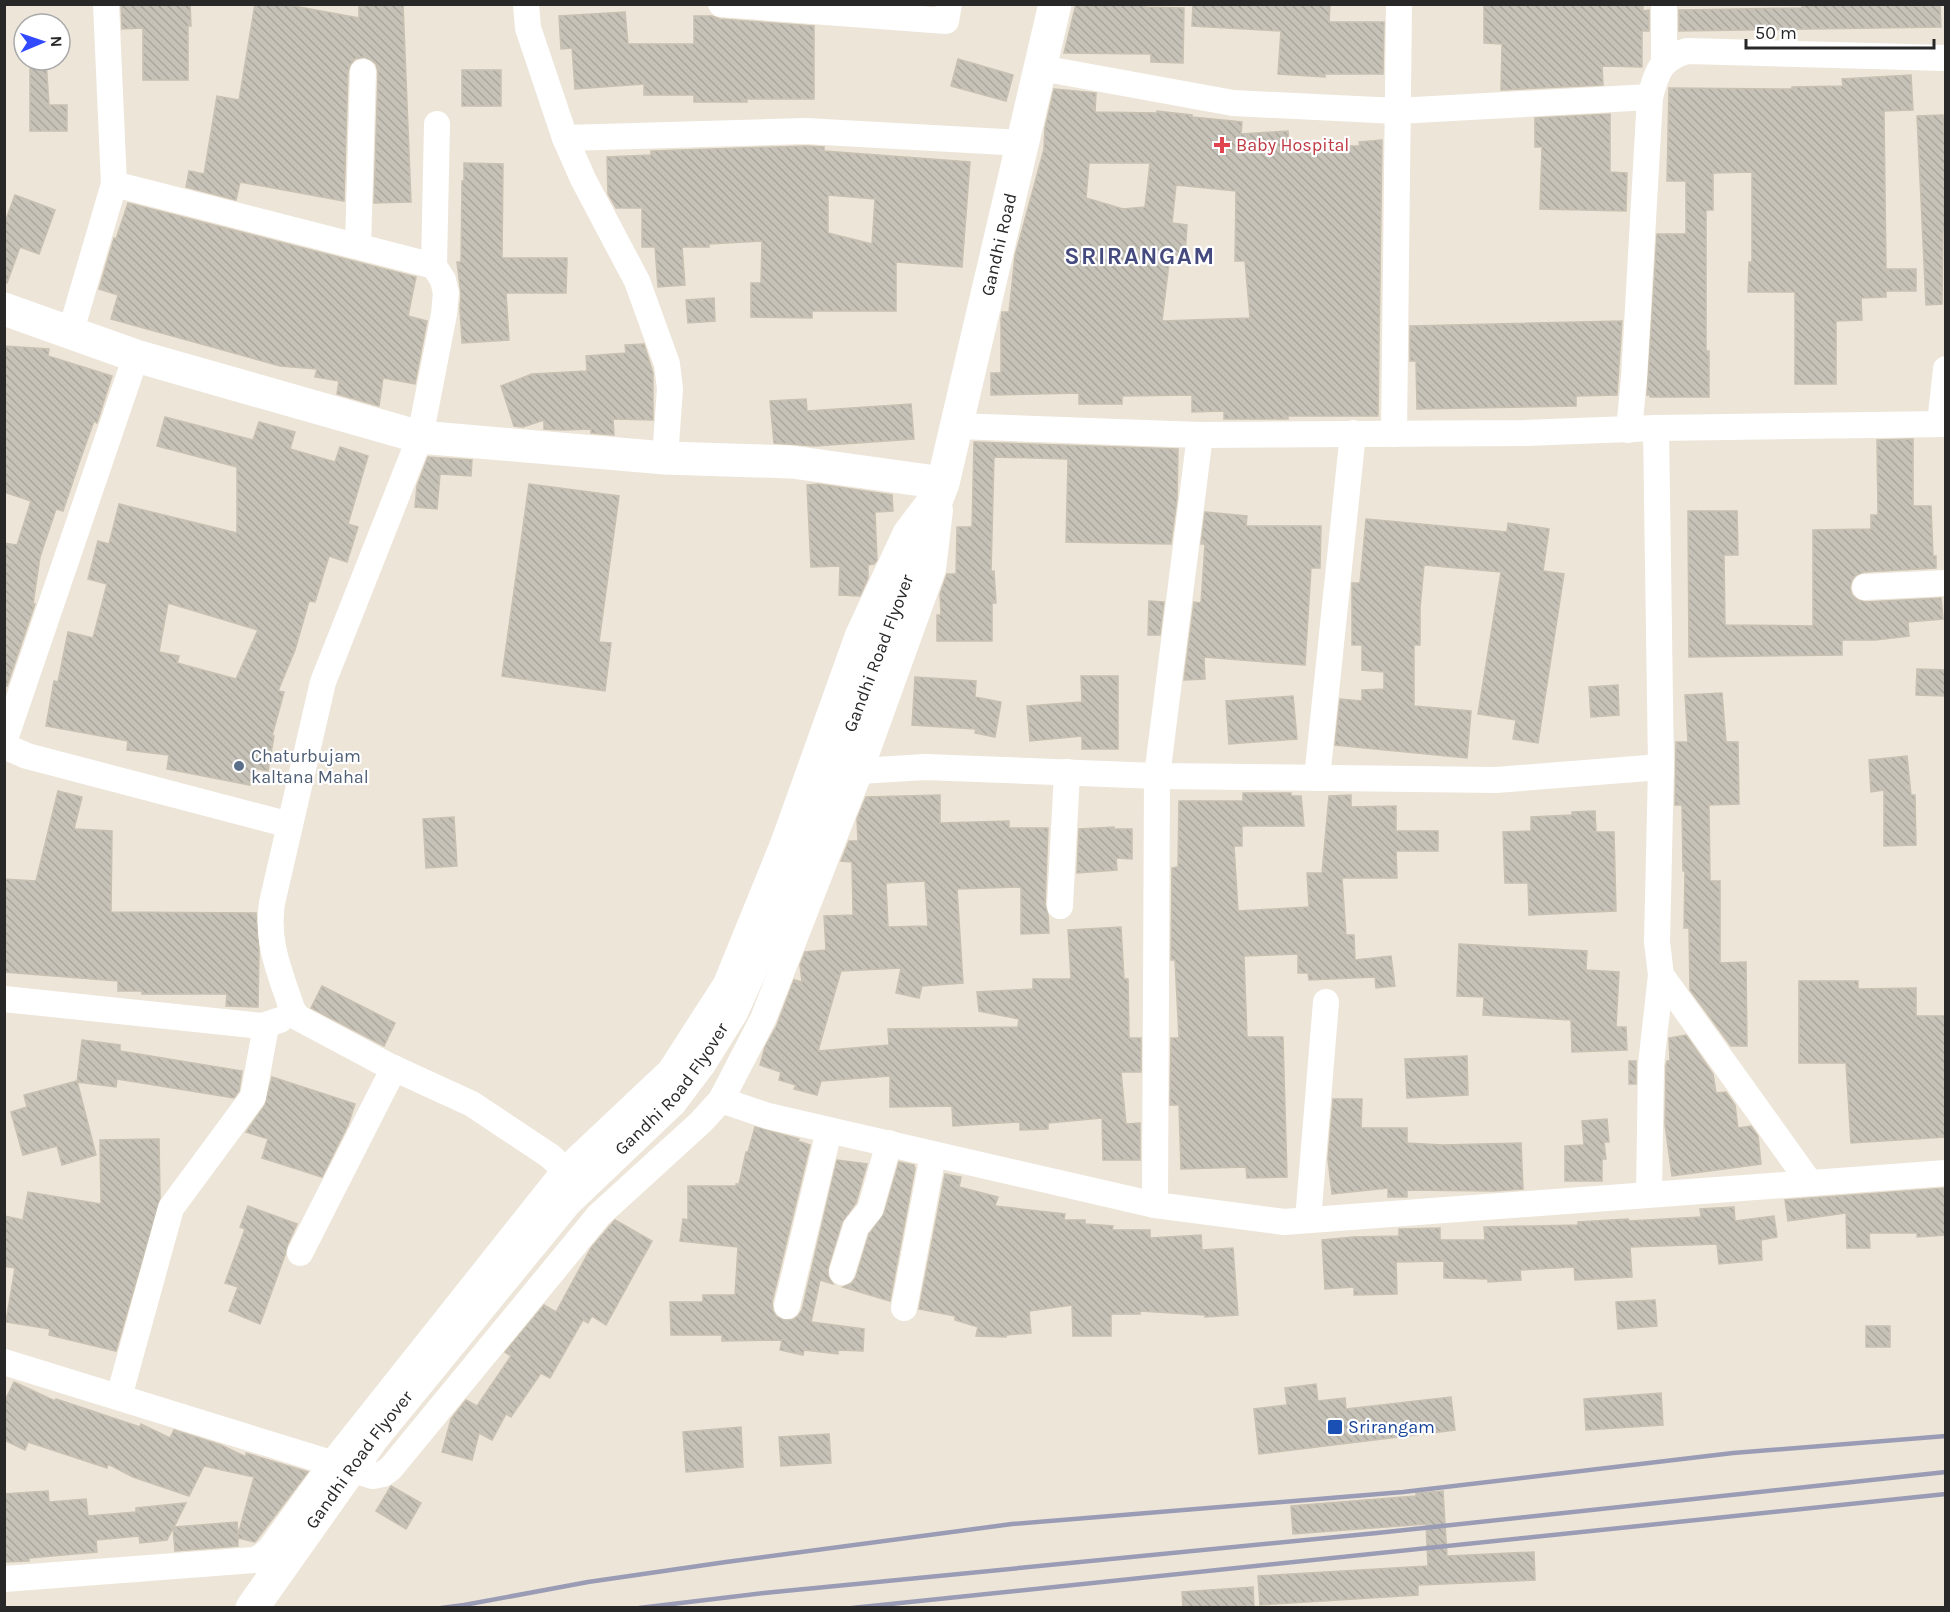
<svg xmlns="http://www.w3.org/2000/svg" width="1950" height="1612" viewBox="0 0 1950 1612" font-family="Karla,sans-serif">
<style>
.building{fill:url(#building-back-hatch);stroke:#c8c1b2;stroke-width:1.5;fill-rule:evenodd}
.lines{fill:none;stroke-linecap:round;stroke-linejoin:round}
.minor{stroke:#fff;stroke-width:26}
.tertiary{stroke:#fff;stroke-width:33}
.secondary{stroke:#fff;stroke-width:33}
.rail{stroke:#9a9cb5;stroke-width:4.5}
.health-dot{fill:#e0444e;stroke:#fff;stroke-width:2}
.service-dot{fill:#5c6f8a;stroke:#fff;stroke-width:2}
.transit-dot{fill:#1a4fb4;stroke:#fff;stroke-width:2}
.labels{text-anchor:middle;stroke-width:4.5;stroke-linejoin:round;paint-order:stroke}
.health-label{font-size:18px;fill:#be3a42;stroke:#fff;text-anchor:start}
.street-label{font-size:18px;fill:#282828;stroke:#fff}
.service-label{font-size:18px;fill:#4e5e75;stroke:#fff;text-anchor:start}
.transit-label{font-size:18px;fill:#164399;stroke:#fff;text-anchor:start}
.district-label{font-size:24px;font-weight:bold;letter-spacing:1.5px;fill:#444a7d;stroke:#fff}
</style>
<defs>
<pattern id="building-back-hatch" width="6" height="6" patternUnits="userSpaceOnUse" patternTransform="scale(1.5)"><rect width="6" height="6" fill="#c7c2b8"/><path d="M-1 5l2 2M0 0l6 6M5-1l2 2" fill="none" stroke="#aba79e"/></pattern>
</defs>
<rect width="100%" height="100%" fill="#ede5d8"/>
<g class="building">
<path d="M121,4h69l1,22h-3v54h-45v-52l-21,1z"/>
<path d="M255,4h28l76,14v-14h44l8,198 -37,1 4,-131 -2,-8 -5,-4 -7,-3 -9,2 -5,6 -2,7 -4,129 -104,-19 -4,18 -50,-13 3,-16 15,3 13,-78 22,4z"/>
<path d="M1076,4h69v3l39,1 -1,55 -32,-1v-8l-87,-1z"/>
<path d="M1193,4h137l-1,18h55l-1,52h-58v3l-47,-3 3,-43 -89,-5z"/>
<path d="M1484,4h159v7l6,-1v21h-7v36l-40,-1 1,19 -102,5 1,-46 -18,-1z"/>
<path d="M1802,4h110v2l28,-1 1,22 -262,4v-21l123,-2z"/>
<path d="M625,12l3,32h66v-28h18l8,3 94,7v73h-67v3h-53v-7h-50v-11l-69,5 -3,-41 -11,1 -2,-33z"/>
<path d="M958,59l55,16 -7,26 -55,-15z"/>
<path d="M30,60h16l3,45h18v26h-37z"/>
<rect x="462" y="70" width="39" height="36"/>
<path d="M1911,75l2,35 -29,1 2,158h30v22h-30v6l-25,1 1,22 -26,1v63h-41v-92h-47l1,-30h3v-90l-39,1v37h-7v141h3v46h-59v-2h-3l10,-161h29v-53h-19l2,-93 123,1v-2l51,-1 -1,-7z"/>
<path d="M1054,89l42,4 -1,19 62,1v-2l35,4v2l50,5 -1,12 47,-3 1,15h71l-1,-4 23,-2 -4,276h-90v3h-64v-8l-32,1v-17l-70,1v8h-43v-11l-88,2v-22h10v-54l1,-7h7l6,-56 29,-107 1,-21zM1089,163h61l-5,44 -22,2 -37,-11zM1176,185l60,6 -1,70h10l5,57 -88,3 8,-66 15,1 2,-31 -15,-2z"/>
<path d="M1610,114v58l17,1 -1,38 -86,-2 2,-62h-7v-29z"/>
<path d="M1943,115l3,51v65h-3l-1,73 -16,1 -9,-189z"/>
<path d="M806,146l18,1v4l146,11 -8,105 -66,-5v49h-84v7l-61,-1v-34h10l1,-42 -53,3v3h-27l3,38 -27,2 -3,-40h-13v-39h-26l-8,-14 -1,-37 44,-2v-4zM828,195l47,4 -3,45 -44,-11z"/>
<path d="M464,163l39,1 -1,94h65l-1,35h-60l3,47 -47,3 -2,-35 1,-14 -4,-32h4l1,-81h2z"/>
<path d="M15,195l40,15 -16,44 -19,-7 -13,36h-3v-58z"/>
<path d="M128,203l288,74 -8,39 19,5 -12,63 -32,-6 -4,28 -42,-12 2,-13 -24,-4 2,-8 -37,-3 -169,-47 7,-24 -19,-6 15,-51 2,1z"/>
<path d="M714,298l1,23 -27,2 -2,-23z"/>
<path d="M1622,321l-5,74 -41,1v10l-159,3 -1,-48h-6v-35z"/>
<path d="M644,344l9,29v47l-40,-1 1,16 -23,-2v-4l-28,1 -19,-1v-9l-21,7 -9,-1 -13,-40 31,-12 55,-3 -1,-15 40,-3 -1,-8z"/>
<path d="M4,346l45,3 -1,7 64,20 -15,47 -3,-2 -15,42 -16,48 -7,-2 -16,48 -7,47h2l-28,82h-3v-143l13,2 14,-44 -27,-9z"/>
<path d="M806,399l1,12 104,-7 3,35 -99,7 -41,-3 -4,-42z"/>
<path d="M165,417l88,23 6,-18 36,10 -5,17 45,13 5,-15 28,9 -20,68 10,3 -11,35 -18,-6 -14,46 -6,-1 -14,49 -17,41 6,1 -12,44h2l-6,35 -15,-3 -3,17 -83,-16 2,-14 -42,-5 1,-9 -82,-15 8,-45 4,1 10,-50 25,6 14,-54 -19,-5 10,-38 11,3 10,-40 118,29v-66l-80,-21zM168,603l90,27 -22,49 -59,-16 2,-7 -20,-4z"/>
<path d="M1913,439v67h18l2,50h3v12l-72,4 -8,3 -4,5 -2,8 2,7 6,5 7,2 76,-4 2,21 -35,3 1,14 -34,4h-33v15l-153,2 -1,-146h49l1,44h-14l1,70 88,1v-96l58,-1v-14h7l-1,-75z"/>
<path d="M974,442l204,7 -1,50 -6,45 -105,-2 2,-83 -74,-2 -3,115 3,-1 2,32h-4v38h-55v-26h4l-1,-21 7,-20h9l1,-47h15z"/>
<path d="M428,457l44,3 -1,16 -31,-2 -3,35 -22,-2 2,-21z"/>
<path d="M529,484l90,12 -20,146 12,1 -6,48 -103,-15z"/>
<path d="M818,484l74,11 1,16 -18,1 2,48 -3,4 -6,1v13l-8,18 -21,-1 1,-29 -29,1 -4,-82z"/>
<path d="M1205,512l42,4 -1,10h75l-1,42h-9l-6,97 -101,-8 1,22 -21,1 10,-78 7,1 4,-59h-4z"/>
<path d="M1366,519l141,13 1,-9 41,6 -6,42 21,3 -26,169 -25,-4 3,-19 -38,-6 23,-142 -77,-7 -4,43v37h-6v61l57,5 -4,47 -132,-13 5,-46 22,2v-11l22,-1v-17l-22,-2v-25h-10v-62h8z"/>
<path d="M1149,601l15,1 -4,33h-12z"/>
<path d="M1917,669l29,1v26l-30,-1z"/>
<path d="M1081,676h37v73h-36v-13l-52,5 -3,-35 55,-4z"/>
<path d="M915,677l61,4 -1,16 26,5 -6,35 -20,-4 1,-4 -64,-4z"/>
<path d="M1618,685l1,30 -28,2 -2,-30z"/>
<path d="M1722,693l4,49h12l1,62 -30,1 1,76h10v82l26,-1 1,84h-16l-41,-56 -1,-62h-5l1,-57h-2l-1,-66h-7l1,-63h12l-3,-47z"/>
<path d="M1293,696l4,43 -68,5 -3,-43z"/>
<path d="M1907,756l4,39h4l1,50 -32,1v-56l-13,2 -2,-32z"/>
<path d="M58,791l24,6 -8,32 38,2 -1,81 145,1 3,38 -1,56 -32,-1 1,-12h-85v-3h-24v-10l-114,-9v-93l32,2z"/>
<path d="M1243,793h48v3h10l3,30h-62v20h-8l4,65 71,-4 -2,-34h15l7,-77 22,-1v12l45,-1v25h42v20h-42l1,27h-55l4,57h8l1,25 36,-4 4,30 -19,2 -1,-11 -66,3 -1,-7h-10v-19l-54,2 3,81h36l4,140 -40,1 -1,-11 -65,2 -2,-64h-9l1,-67h8l-4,-78h-4v-3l1,-89 6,-1 1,-66h64z"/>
<path d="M940,795v28l69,-2v7h39l-3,77 3,10 1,18 -28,1v-47l-64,2 6,94 -41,3 -3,12 -23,-5 5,-25 -60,3 -23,80 71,-6 -1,-16 130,-2 1,-8 -40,-8 -2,-19 56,-3v-10h38l-3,-49 53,-3 3,52h4l1,59h12v34h-20l5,52 14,-1v37h-37l-1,-42 -54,5v6l-28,1v-8l-67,4 -1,-20 -62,1v-31l-69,5 -4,14 -23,-6 2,-4 -17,-5 2,-8 -21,-7 5,-18 12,-22 17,-45 8,2 -2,-17 5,-13 21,-2 -2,-34 29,-1 -1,-53 -11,-1 8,-20h9l-1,-22 9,-22zM925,881l3,45 -40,1 -2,-44z"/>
<path d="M1595,811l1,21h18l2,79 -87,4 -1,-32h-23l-2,-51 28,-1v-14l41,-2v-3z"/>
<path d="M454,817l3,49 -31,2 -3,-49z"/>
<path d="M1114,827v2h18v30l-16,-1 1,12 -40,3 2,-44z"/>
<path d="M1459,944l128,7 -1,19 33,2 -3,55h10l1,23 -55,2 -1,-32 -88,-5 1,-18 -27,-1z"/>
<path d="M1799,981h59v8l58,-1v28h30v121l-95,6 -5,-80h-47z"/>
<path d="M322,986l73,37 -11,23 -73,-38z"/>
<path d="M1686,1035l27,39 3,19 10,-1 9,13 3,23 13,-2 7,10 3,28 -89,12 -7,-51 1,-59 1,-5h3l-1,-23z"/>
<path d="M82,1040l38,5v6l122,20 -3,20 -5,7 -117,-19 -1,8 -39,-5z"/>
<path d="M1467,1056l1,39 -61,3 -2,-39z"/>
<rect x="1629" y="1061" width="7" height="23"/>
<path d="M272,1077l83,27 -7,21 -26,52 -60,-19 6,-19 -22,-7 19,-27z"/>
<path d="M77,1081l19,74 -34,10 -5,-19 -34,9 -12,-43 16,-5 -3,-12z"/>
<path d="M1333,1099h29l-1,29h46v15l35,2 79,-2 2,46 -29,2 -87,-1v7h-19v-9l-56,6 -4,-35z"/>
<path d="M1607,1119l2,23h-5l2,17h-4v22h-37v-35l19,-1 -2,-24z"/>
<path d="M755,1127l44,12 -1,2 12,4 -38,157 1,9 3,5 7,4h9l6,-4 4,-6 35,-150 30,4 -11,39 -14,19 -14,46v8l5,8 -13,-4 -9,42 53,7 -1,22 -25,-1v4l-34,-4 -1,5 -23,-5 2,-10 -60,1v-6h-51l-1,-33h33v-7h32l3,-48 -58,-6 3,-22 5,1v-34h48v-2h3l7,-32h2z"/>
<path d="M159,1139l1,59 -44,153 -67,-16 1,-6 -44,-7 9,-54 -11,-2v-50l19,4 5,-28 73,12 -1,-64z"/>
<path d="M899,1162l15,3v3h1l-25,133 -47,-14 9,-4 4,-6 13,-43 15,-20z"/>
<path d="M945,1174l16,3 -2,10 39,10 -3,9 70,8 -1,6h21v4l28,2 -1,4h38v8l51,-3 1,15 31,-2 5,67 -33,2v-2l-65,-4v3h-29v22h-38l-1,-31 -43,6 2,22 -25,2v2l-30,-1 2,-9 -23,-7v-4l-36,-7z"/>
<path d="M1946,1188v47l-29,2v-4h-48l1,15h-23l-1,-35 -58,8 -3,-21z"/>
<path d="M248,1206l49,18 -10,22 -2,9 -25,69 -31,-13 9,-24 -13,-4 20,-54 -5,-2z"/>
<path d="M1734,1207l1,14 39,-5 3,21 -16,3 1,20 -43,4 -2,-20 -87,3 2,30 -57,3 -1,-13 -54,3 1,10 -33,2v-3l-44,-1v-17l-48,1 1,32 -43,1v-8l-29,2 -3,-49 32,-3 45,-1v-7l41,-1v12h45l-1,-13 94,-2v-3l50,-3 1,2 72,-4 -1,-8z"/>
<path d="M615,1220l37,21 -46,84 -14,-9 -4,7 -5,-3 -33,58 -9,-5 -30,44 -5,-3 -14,26 -13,-7 -7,27 -30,-8 9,-33 15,-19 11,6 34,-50 -6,-4 39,-47 12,7 35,-64z"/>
<path d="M1655,1300l2,26 -39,3 -2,-27z"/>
<rect x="1866" y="1326" width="24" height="21"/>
<path d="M14,1382l41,19 1,-2 84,28 1,-3 29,14 4,-8 47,15 25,12v-4l62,19 -53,70 -17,-4v8l-63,5 -2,-23 -6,12 -27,3 -1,-7 -43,4 1,12 -68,6v3l-25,1v-68l44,-3 1,11 37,-3 2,17 48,-4v-4l50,-5 -12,24 63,-5 1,13 16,-58 -50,-11 -15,30 -56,-19 -25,-13 -1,4 -79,-26 -3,8 -21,-10v-37z"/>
<path d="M1316,1384l2,17 27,-3 1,11 105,-12 4,33 -196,24 -5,-45 33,-4 -2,-17z"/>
<path d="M1661,1393l2,32 -77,5 -2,-31z"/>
<path d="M741,1427l2,40 -57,5 -3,-40z"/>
<path d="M829,1434l2,29 -50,3 -2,-29z"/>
<path d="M391,1486l30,17 -15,26 -30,-18z"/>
<path d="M1443,1491l4,65 87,-4 1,28 -117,5v10l-158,10 -2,-29 170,-10 -2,-42 -133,10 -2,-28 125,-10v-3z"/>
<path d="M1253,1587l1,19 -71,2 -1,-16z"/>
</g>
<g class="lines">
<g class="minor">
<path d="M526,4l2,24 37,110 18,41 54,102 30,83 3,25 -5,69"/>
<path d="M721,4l225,17 3,-17"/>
<path d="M1664,4v59"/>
<path d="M1041,68l192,35 164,8 253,-14"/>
<path d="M565,138l241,-7 218,12"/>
<path d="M114,184l320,82 9,14 3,13 -2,21 -24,123 -97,245 -51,221c-6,40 8,69 20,106l5,8 90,48 85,39 78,52 15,14"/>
<path d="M358,246l5,-174"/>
<path d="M434,266l3,-142"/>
<path d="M70,334l44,-150 -8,-180"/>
<path d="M1940,424l6,-55"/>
<path d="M957,426l243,9 325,-2 131,-5 290,-4"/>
<path d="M1656,428l5,339 -4,175 4,33 149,208"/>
<path d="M1629,430l5,-52 16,-281c7,-25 10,-38 37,-46l259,7"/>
<path d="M1394,434l5,-430"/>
<path d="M1865,587l81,-4"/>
<path d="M4,742l132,-386"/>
<path d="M4,746l23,10 263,69"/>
<path d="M860,771l65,-4 232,9 339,4 165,-13"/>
<path d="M1317,778l36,-345"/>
<path d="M1060,906l7,-134"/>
<path d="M4,999l258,27 18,-6"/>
<path d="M721,1100l47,16 387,89 129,17 662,-49"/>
<path d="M1649,1194l2,-129 10,-90"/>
<path d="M1155,1205l2,-429 43,-341"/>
<path d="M1308,1220l18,-218"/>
<path d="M300,1253l94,-185"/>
<path d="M842,1272l14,-45 14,-17 19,-67"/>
<path d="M787,1306l42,-175"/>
<path d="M904,1308l29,-153"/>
<path d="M4,1362l369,114 10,-2 8,-6 208,-253 102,-93 20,-22 42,-81 97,-248 73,-202 7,-59"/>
<path d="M119,1397l52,-189 82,-111 13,-71"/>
<path d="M4,1579l250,-19 7,-3 9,-8 63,-87 232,-292 105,-99 56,-87 57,-140 75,-209 48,-103 22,-29"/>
</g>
<path class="tertiary" d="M4,309l132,47 284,81 245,21 127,4 151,21"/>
<path class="secondary" id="s1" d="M252,1608l121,-171 193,-236 105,-100 30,-40 31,-50 70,-156 141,-372 112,-479"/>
<g class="rail">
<path d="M441,1608l23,-3 124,-23 138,-20 286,-38 391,-32 330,-39 213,-17"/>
<path d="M639,1608l125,-15 613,-60 569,-61"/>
<path d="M852,1608l1094,-114"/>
</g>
</g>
<path class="health-dot" d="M1219 136h6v6h6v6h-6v6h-6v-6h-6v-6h6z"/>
<circle class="service-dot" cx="239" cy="766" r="6"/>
<rect class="transit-dot" x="1327" y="1419" width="16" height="16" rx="3"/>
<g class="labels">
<g class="health-label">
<text x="1236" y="151">Baby Hospital</text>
</g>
<g class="street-label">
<text dy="6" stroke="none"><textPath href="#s1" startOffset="1582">Gandhi Road</textPath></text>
<text dy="6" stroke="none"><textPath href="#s1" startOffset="1155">Gandhi Road Flyover</textPath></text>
<text dy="6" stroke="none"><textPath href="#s1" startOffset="669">Gandhi Road Flyover</textPath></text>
<text dy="6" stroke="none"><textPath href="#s1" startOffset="183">Gandhi Road Flyover</textPath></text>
</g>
<g class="service-label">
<text x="251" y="762">Chaturbujam<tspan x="251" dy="21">kaltana Mahal</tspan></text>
</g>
<g class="transit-label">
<text x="1348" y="1433">Srirangam</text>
</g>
<g class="district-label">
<text x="1140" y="264">SRIRANGAM</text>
</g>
</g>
<rect width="1950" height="1612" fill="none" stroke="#282828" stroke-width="12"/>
<g transform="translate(42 42) rotate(88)"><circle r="28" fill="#ffffff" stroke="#a9a9a9" stroke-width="1.5"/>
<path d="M0-4.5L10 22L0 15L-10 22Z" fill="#324aff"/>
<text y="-9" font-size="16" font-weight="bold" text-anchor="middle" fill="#282828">N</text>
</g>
<path d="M1746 39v9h188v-9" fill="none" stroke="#282828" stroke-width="3"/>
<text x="1755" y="39" font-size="18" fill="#282828" stroke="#ffffff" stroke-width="4.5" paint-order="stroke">50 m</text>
</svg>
